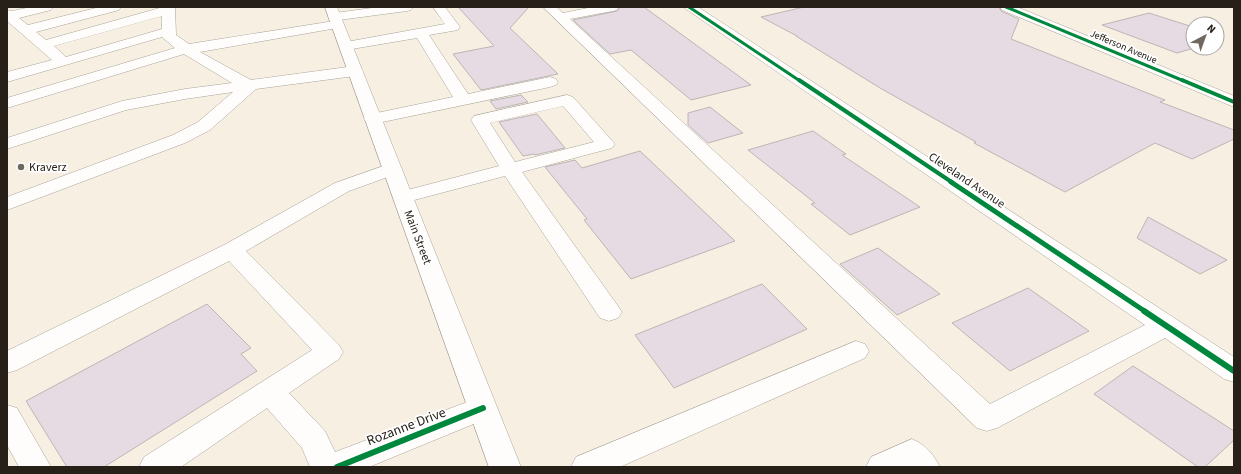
<svg xmlns="http://www.w3.org/2000/svg" width="1241" height="474" viewBox="0 0 1241 474" font-family="'Source Sans 3',sans-serif">
<style>
.building{fill:#e6dae3;stroke:#bcb6b4}
.lines{fill:none;stroke-linecap:round;stroke-linejoin:round}
.minor-casing{stroke:#a9a49a;stroke-width:1}
.major-casing{stroke:#a9a49a;stroke-width:1}
.minor{fill:#fefdfb;fill-rule:evenodd}
.major{fill:#fefdfb;fill-rule:evenodd}
.cycleway-far3-casing{stroke:#fff;stroke-width:4.5}
.cycleway-far2-casing{stroke:#fff;stroke-width:6}
.cycleway-far1-casing{stroke:#fff;stroke-width:8}
.cycleway-casing{stroke:#fff;stroke-width:9}
.cycleway-far3{stroke:#00873e;stroke-width:3}
.cycleway-far2{stroke:#00873e;stroke-width:4}
.cycleway-far1{stroke:#00873e;stroke-width:5}
.cycleway{stroke:#00873e;stroke-width:6}
.poi-dot{fill:#6f685f;stroke:#fff;stroke-width:1.5}
.labels{text-anchor:middle;stroke-width:3.5;stroke-linejoin:round;paint-order:stroke}
.far-street-label{font-size:10px;fill:#262018;stroke:#fff}
.poi-label{font-size:12px;fill:#262018;stroke:#fff;text-anchor:start}
.street-label{font-size:12px;fill:#262018;stroke:#fff}
.near-street-label{font-size:14px;fill:#262018;stroke:#fff}
</style>
<rect width="100%" height="100%" fill="#f7efe2"/>
<g class="building">
<path d="M458,7h71l-19,21 48,46 -77,16 -28,-36 41,-8z"/>
<path d="M620,7h24l107,78 -60,15 -60,-50 -21,4 -37,-34 44,-9z"/>
<path d="M804,7h195l2,4 18,8 -8,20 154,61 -5,2 74,28v9l-42,20 -37,-16 -90,49 -91,-49 2,-1 -96,-54 -84,-52h1l-36,-19z"/>
<path d="M1149,13l44,14v21h1l-17,5 -75,-28z"/>
<path d="M521,95l7,7 -32,7 -6,-8z"/>
<path d="M710,107l33,26 -35,10 -20,-18v-12z"/>
<path d="M537,114l28,34 -30,7 -1,-1 -11,2 -24,-34z"/>
<path d="M813,131l33,23 -4,1 78,52 -70,28 -39,-31 4,-1 -67,-53z"/>
<path d="M640,151l95,90 -104,38 -47,-59 3,-1 -42,-52 30,-7 7,8z"/>
<path d="M1148,217l79,43 -27,14 -63,-36z"/>
<path d="M878,248l62,46 -43,21 -57,-51z"/>
<path d="M762,284l45,45 -133,59 -39,-53z"/>
<path d="M1028,288l61,43 -79,40 -58,-48z"/>
<path d="M207,304l44,44 -10,6 16,17 -153,96h-37l-41,-66z"/>
<path d="M1133,366l101,65v9l-29,27h-7l-104,-73z"/>
</g>
<g class="lines">
<defs>
<g id="minor">
<path d="M31,7h22l-2,3 -32,8 9,7 72,-18h21l-2,3 -83,22 10,8 117,-33h12l1,28 13,9 145,-23 -6,-4 2,-3 5,-1 44,-6h34l-2,3 -4,1 -68,9 5,4 -2,3 -5,1 -137,24 51,28 104,-14 5,2 3,3 -3,3 -5,2 -99,13 -46,41 -25,13 -178,67v-13l166,-62 25,-13 35,-30 -48,7 -59,11 -119,39v-11l115,-37 63,-12 47,-6 -48,-29 -177,54v-10l168,-50 -13,-11 -155,45v-10l45,-12 -45,-39v-11l5,1zM162,16v13l-96,28 -12,-11z"/>
<path d="M433,7h12l15,20 -2,3 -29,5 39,59 82,-17 6,2 2,3 -2,3 -6,2 -177,37 -6,-1 -3,-4 3,-4 86,-18 -36,-59 -71,12 -5,-1 -2,-3 2,-3 5,-1 99,-18z"/>
<path d="M543,7h13l7,6 30,-6h26l-2,3 -4,1 -43,8 420,385 155,-79 -462,-318h15l536,350v25l-10,-3 -59,-41 -168,90 -10,3 -10,-3z"/>
<path d="M1000,7h17l217,89v11l-232,-97z"/>
<path d="M567,95l6,2 42,47 -3,4 -90,24 96,134 4,6 -4,6 -9,3 -9,-3 -95,-142 -102,27 -7,-2 -3,-4 3,-4 103,-27 -28,-46 3,-4zM563,106l31,36 -79,20 -25,-39z"/>
<path d="M392,163l7,2 3,4 -3,4 -50,18 -103,60 93,94 4,7 -4,7 -50,34 36,38 10,21 148,-56 10,4 4,8 -4,8 -124,51h-59l-8,-19 -35,-40 -86,59h-42l5,-10 168,-107 -83,-89 -212,109 -10,3v-22l217,-106 111,-62z"/>
<path d="M856,341l9,3 4,7 -4,7 -245,109h-49l5,-10z"/>
<path d="M7,405l10,3 34,59h-32l-12,-22z"/>
<path d="M912,439c14,6 21,15 28,28h-74l5,-10z"/>
</g>
<path id="major" d="M325,7h12l184,460h-32z"/>
</defs>
<use href="#minor" class="minor-casing"/>
<use href="#major" class="major-casing"/>
<use href="#minor" class="minor"/>
<use href="#major" class="major"/>
<defs>
<g id="cycleway-far3">
<path d="M689,7l111,74"/>
<path d="M1006,7l178,74"/>
</g>
<g id="cycleway-far2">
<path d="M799,80l154,103"/>
<path d="M1182,80l52,22"/>
</g>
<path id="cycleway-far1" d="M951,182l195,130"/>
<g id="cycleway">
<path d="M1144,311l90,60"/>
<path d="M337,467l146,-59"/>
</g>
</defs>
<use href="#cycleway-far3" class="cycleway-far3-casing"/>
<use href="#cycleway-far2" class="cycleway-far2-casing"/>
<use href="#cycleway-far1" class="cycleway-far1-casing"/>
<use href="#cycleway" class="cycleway-casing"/>
<use href="#cycleway-far3" class="cycleway-far3"/>
<use href="#cycleway-far2" class="cycleway-far2"/>
<use href="#cycleway-far1" class="cycleway-far1"/>
<use href="#cycleway" class="cycleway"/>
</g>
<circle class="poi-dot" cx="21" cy="167" r="4"/>
<g class="labels">
<g class="far-street-label">
<text transform="translate(1124 46) rotate(23)" y="4">Jefferson Avenue</text>
</g>
<g class="poi-label">
<text x="29" y="171">Kraverz</text>
</g>
<g class="street-label">
<text transform="translate(967 180) rotate(34)" y="4">Cleveland Avenue</text>
<text transform="translate(418 237) rotate(69)" y="4">Main Street</text>
</g>
<g class="near-street-label">
<text transform="translate(406 426) rotate(-21)" y="5">Rozanne Drive</text>
</g>
</g>
<rect width="1241" height="474" fill="none" stroke="#262018" stroke-width="16"/>
<g transform="translate(1205 36) rotate(41)"><circle r="19" fill="#ffffff" stroke="#a8a6a3"/>
<path d="M0-3L7 15L0 10L-7 15Z" fill="#6f685f"/>
<text y="-6" font-size="11" font-weight="bold" text-anchor="middle" fill="#262018">N</text>
</g>
</svg>
